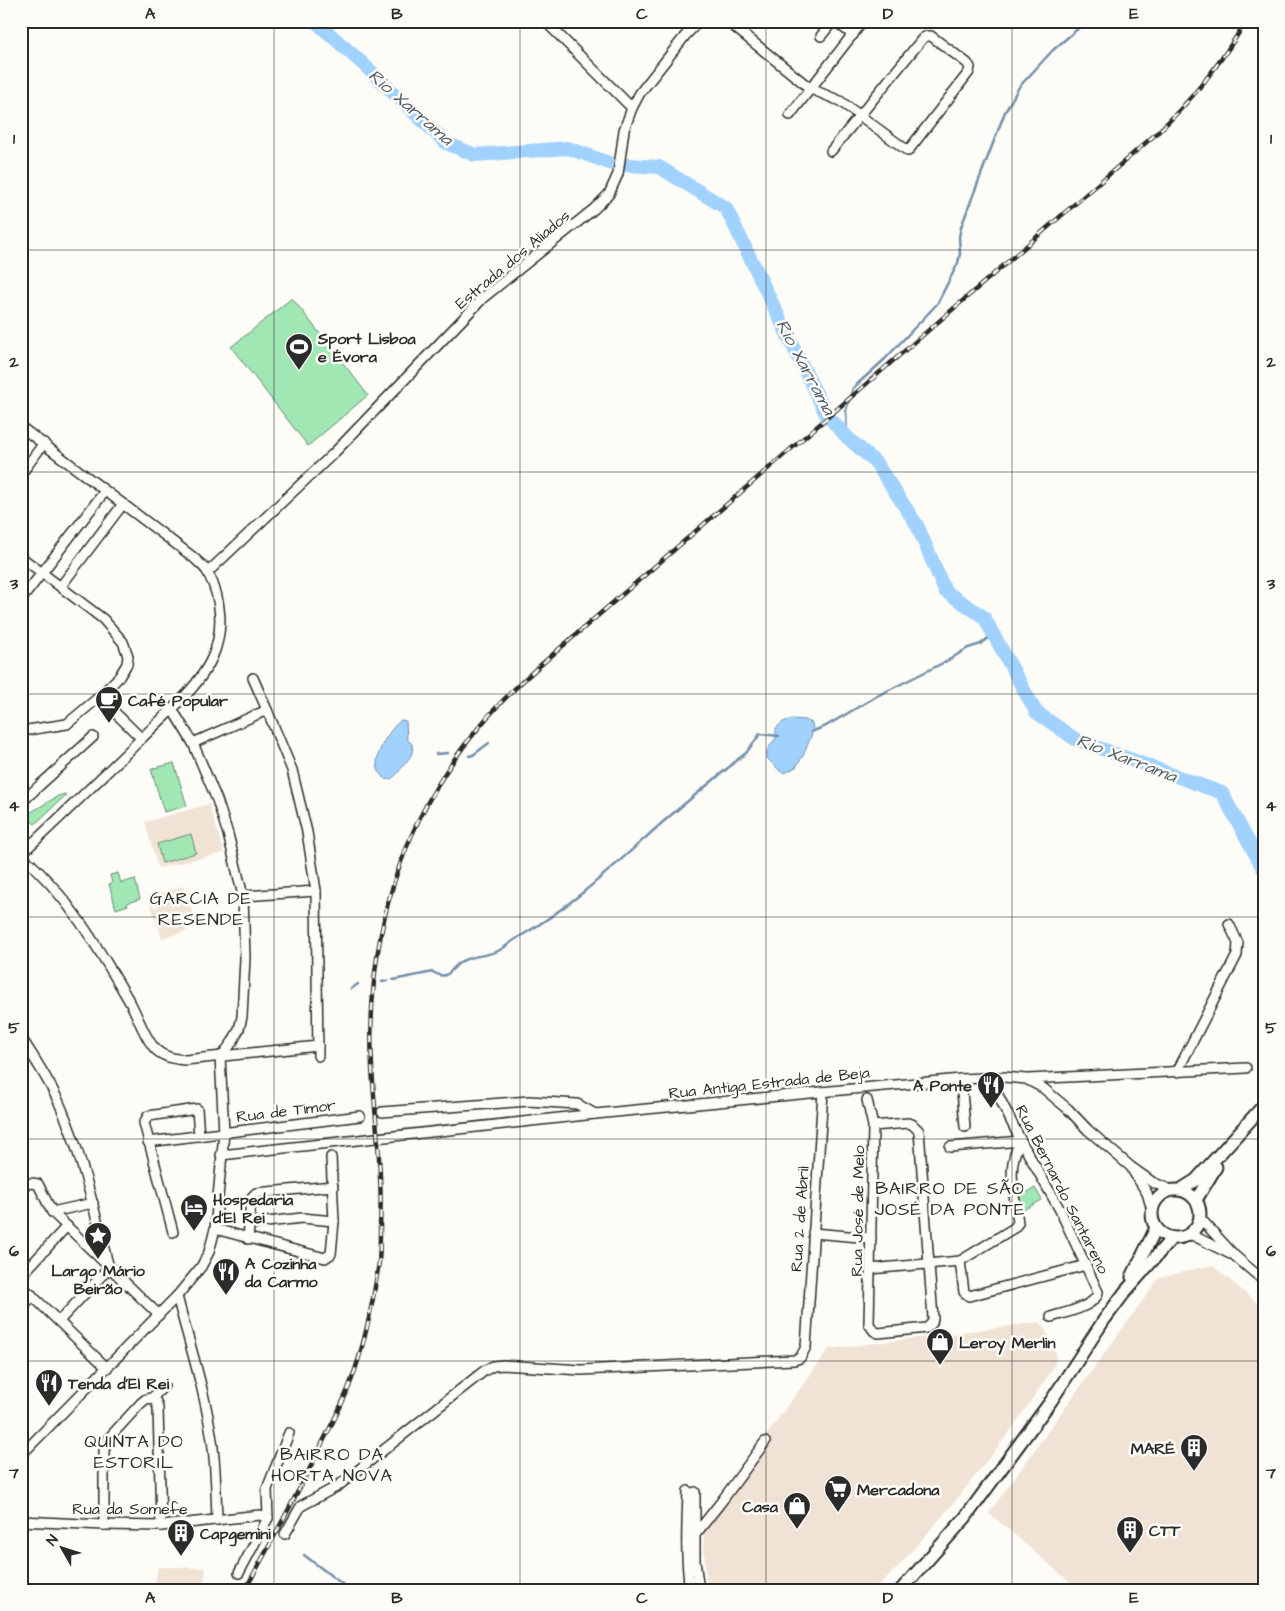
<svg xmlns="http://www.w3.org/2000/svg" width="1285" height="1611" viewBox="0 0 1285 1611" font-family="'Architects Daughter',sans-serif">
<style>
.built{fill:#f0e3d5}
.green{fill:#a0e7b4;stroke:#668970}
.water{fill:#a1d2fe;stroke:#728faa}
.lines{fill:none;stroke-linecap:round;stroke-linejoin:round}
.stream{stroke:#728faa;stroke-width:2.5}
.river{stroke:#a1d2fe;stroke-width:14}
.minor-casing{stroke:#2b2b2b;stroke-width:12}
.major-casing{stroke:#2b2b2b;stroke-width:15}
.minor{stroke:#fdfcf7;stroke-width:9}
.major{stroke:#fdfcf7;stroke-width:11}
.rail-casing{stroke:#2b2b2b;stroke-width:4.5}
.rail{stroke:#fdfcf7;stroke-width:2.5;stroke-dasharray:8;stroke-linecap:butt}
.grid{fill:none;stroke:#2b2b2b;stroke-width:1;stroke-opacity:0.55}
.labels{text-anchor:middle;stroke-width:5;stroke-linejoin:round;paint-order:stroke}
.street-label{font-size:16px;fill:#2b2b2b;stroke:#fdfcf7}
.poi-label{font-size:16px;font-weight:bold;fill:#2b2b2b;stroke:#fdfcf7;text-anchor:start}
.water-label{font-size:18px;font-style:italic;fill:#4e5d6a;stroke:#fdfcf7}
.neighbourhood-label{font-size:18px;letter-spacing:1px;fill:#2b2b2b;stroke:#fdfcf7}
.neatline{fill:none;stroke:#2b2b2b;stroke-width:2}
.grid-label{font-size:16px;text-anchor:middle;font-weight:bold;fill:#2b2b2b}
</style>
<rect width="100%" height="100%" fill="#fdfcf7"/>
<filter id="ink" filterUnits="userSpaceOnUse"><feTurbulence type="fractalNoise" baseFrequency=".02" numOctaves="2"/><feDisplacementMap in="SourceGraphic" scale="10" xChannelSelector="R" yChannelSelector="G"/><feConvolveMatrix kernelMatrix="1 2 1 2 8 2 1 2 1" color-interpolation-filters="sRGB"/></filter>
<g filter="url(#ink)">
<g class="built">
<path d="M209,804l15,49 -66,15 -13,-46z"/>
<path d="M183,886l10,28 -8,12 2,5 -25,7 -12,-35 6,5 3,-2 -11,-9z"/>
<path d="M1212,1265l52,44v281h-185l-90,-77 170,-235z"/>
<path d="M1041,1322l14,26 1,13 -5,10 -40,59 -54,69 -60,69 -24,22h-166l-5,-67 127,-174z"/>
<path d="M158,1567l48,1 -3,22h-49z"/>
</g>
<g class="green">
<path d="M292,298l76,97 -60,51 -77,-99z"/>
<path d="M174,763l13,43 -23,6 -13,-43z"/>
<path d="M65,794l1,1 -31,29 -14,-11 1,-3 6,4 30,-18z"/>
<path d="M191,834l5,19 -34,10 -5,-19z"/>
<path d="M118,873l3,10 14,-4 5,20 -13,4 1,2 -12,4 -7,-25 3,-1 -2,-8z"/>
<path d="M1035,1188l7,12 -19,10 -6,-12z"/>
</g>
<g class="water">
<path d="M792,719l13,1 7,3 1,8 -10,25 -7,11 -11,6 -5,-2 -13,-13v-8l9,-12v-10l7,-6z"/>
<path d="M401,720l5,1 1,18 5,5c2,10 -2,13 -8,21 -6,7 -14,22 -23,10 -2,-4 -4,-6 -4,-11 0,-15 13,-35 24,-44z"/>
</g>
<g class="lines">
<g class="stream">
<path d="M847,437l-1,-27 7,-22 32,-29 52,-55 21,-41 2,-9 -1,-17 2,-10 44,-115 14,-25 34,-37 28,-24 10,-5"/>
<path d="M811,732l15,-6 51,-30 70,-35 21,-13 13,-4 7,-6 6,1 4,2"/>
<path d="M436,754l12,-1"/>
<path d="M469,756l4,-1 16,-12"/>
<path d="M393,980l40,-8c17,11 18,-7 31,-12 11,-5 25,-4 36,-10 7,-4 12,-9 19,-13 54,-31 98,-74 144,-115 24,-21 49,-40 73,-61l10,-8 14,-19 19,2"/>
<path d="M382,982l5,-1"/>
<path d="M351,989l7,-5"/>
<path d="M304,1555l46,35"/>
</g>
<path class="river" d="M315,21l47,42 84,80 29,12 93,-7 44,16 47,3 67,41 100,206 21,23 29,26 41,62 28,66 39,26 52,95 39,27 147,54 42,77"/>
<defs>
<g id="minor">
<path d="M545,21l87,87"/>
<path d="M727,21l84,68 29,12 68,50 61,-79 1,-5 -3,-4 -36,-27h-4l-4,2 -92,113"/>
<path d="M835,21l18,14"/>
<path d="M821,36l12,-15"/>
<path d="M790,115l73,-94"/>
<path d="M21,427l172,130c5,5 12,10 15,16 14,26 16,58 4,85 -15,32 -45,55 -70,80 -40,39 -80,78 -121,116"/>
<path d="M21,474l23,-31"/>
<path d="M21,557l82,62 20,23 5,14 -1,8 -8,13 -20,20 -32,27 -46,7"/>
<path d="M208,572l127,-120 149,-155 110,-88 15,-15 9,-20 6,-44 8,-22 8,-15 45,-57 14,-15"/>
<path d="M61,586l62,-82"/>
<path d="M21,600l84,-109"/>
<path d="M253,678l14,32"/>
<path d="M99,697l42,41"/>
<path d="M172,709l21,34 24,57 11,34 15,62 2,62 -3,59 -3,12 -6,12 -11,15"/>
<path d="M193,743l74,-33 25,60 15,62 9,59 2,165"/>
<path d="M21,803l19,-18 53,-48"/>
<path d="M21,855c48,41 79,96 110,149 7,13 12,29 21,41 7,11 20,14 33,15l133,-14"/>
<path d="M243,896l73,-5"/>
<path d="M21,1037c14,23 30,46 40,70 22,51 34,107 48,161"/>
<path d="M1177,1072l60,-117 1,-12 -9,-19"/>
<path d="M989,1077l32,64 39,69 38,82c-2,15 -35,21 -47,25"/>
<path d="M961,1079l4,48"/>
<path d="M1028,1079l218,-11"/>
<path d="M867,1100l6,26 -4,198 5,7 4,2 49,-5 5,-5 1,-5 -14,-187 -7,-7 -4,-1 -35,3"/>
<path d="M382,1112l147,-11 48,3 18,10"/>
<path d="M148,1142l212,-26"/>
<path d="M950,1147l71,-6"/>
<path d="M221,1155l374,-41 257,-25 109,-10 43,-2 22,2 17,9 25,21 20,21 43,37 21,15 19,8"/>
<path d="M1133,1171l14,22 5,17"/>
<path d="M21,1186l10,-3 7,1 14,28 107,103"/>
<path d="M52,1212l41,-9"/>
<path d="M1200,1218l35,38 29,25"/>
<path d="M249,1224l53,-6 32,3"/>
<path d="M215,1229l110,29 6,-4 3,-33 -3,-64"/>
<path d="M173,1232l-29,-109 4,-7 49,-7 2,27"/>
<path d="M813,1233l58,5"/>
<path d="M1190,1234l40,20"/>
<path d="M248,1239l3,-41 5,-5 77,-7"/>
<path d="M960,1261l4,31 5,4 117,-31"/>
<path d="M870,1269l90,-8 54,-33 4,-5c-3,-27 -13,-58 3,-82"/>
<path d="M21,1276l46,-50"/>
<path d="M21,1285l86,83"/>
<path d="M177,1296c12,47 28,95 35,144 4,27 4,53 5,80"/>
<path d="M21,1312l11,-17"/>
<path d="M59,1321l50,-53"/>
<path d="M152,1398l4,4 2,6 3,118"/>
<path d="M21,1455l156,-159 24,-29 8,-15 6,-23 9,-96 -4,-77"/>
<path d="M688,1491c-1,33 -3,66 2,99"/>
<path d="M695,1492v69l4,29"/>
<path d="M21,1521l83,4 57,1 99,-11 8,3"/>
<path d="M104,1525v-74l4,-12 33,-36 5,-4 6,-1 12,-12"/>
<path d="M285,1534l16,-28 37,-20 146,-115 9,-5 10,-1 78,5 213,-10 6,-2 6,-11 17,-255"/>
<path d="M687,1545l34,-43 44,-60"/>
<path d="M239,1573l29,-55 -1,-29 22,-56"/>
</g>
<g id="major">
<circle cx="1176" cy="1214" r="24"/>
<path d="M1180,1190l16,-10 68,-75"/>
<path d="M1196,1200l20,-33"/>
<path d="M1132,1277l24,-49"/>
<path d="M901,1590l64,-72 86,-117 53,-81 21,-28 47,-54"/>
</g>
</defs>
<use href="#minor" class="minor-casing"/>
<use href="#major" class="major-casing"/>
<use href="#minor" class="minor"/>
<use href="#major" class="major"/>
<defs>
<path id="rail" d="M245,1590c26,-47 51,-94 75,-142 10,-21 22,-42 30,-64 15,-39 23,-81 29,-122 1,-11 1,-23 1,-35 3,-53 -5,-107 -8,-160 -6,-126 26,-244 108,-341 17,-21 36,-39 56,-57l621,-536c35,-33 64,-70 89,-112"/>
</defs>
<use href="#rail" class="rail-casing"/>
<use href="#rail" class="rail"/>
</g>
</g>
<path class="grid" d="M274,21v1569M520,21v1569M766,21v1569M1012,21v1569M21,250h1243M21,472h1243M21,694h1243M21,917h1243M21,1139h1243M21,1361h1243"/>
<defs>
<symbol id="stadium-pin" viewBox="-11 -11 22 30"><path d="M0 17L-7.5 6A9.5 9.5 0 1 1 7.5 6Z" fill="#2b2b2b" stroke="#fdfcf7"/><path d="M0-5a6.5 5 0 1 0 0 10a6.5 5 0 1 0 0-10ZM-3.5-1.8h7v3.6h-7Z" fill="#fff"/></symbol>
<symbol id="cafe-pin" viewBox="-11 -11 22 30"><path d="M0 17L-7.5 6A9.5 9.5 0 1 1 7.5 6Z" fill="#2b2b2b" stroke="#fdfcf7"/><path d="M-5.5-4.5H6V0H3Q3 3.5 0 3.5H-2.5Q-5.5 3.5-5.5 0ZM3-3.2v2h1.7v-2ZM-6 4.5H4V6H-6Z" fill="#fff"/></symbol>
<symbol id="restaurant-pin" viewBox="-11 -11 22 30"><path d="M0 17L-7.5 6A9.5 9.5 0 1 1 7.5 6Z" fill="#2b2b2b" stroke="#fdfcf7"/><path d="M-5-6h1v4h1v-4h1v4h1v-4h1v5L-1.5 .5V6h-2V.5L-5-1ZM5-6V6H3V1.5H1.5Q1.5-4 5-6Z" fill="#fff"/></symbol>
<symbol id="hotel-pin" viewBox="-11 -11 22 30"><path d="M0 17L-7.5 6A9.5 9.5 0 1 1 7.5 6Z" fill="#2b2b2b" stroke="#fdfcf7"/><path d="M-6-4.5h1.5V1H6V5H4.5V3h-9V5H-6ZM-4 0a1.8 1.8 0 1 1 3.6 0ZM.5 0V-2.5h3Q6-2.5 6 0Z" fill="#fff"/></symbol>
<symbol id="sight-pin" viewBox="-11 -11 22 30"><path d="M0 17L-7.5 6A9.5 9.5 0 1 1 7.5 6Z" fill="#2b2b2b" stroke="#fdfcf7"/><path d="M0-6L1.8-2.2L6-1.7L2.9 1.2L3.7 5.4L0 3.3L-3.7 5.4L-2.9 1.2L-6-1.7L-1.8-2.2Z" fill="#fff"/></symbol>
<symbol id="shop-pin" viewBox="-11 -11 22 30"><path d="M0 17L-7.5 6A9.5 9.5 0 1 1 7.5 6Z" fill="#2b2b2b" stroke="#fdfcf7"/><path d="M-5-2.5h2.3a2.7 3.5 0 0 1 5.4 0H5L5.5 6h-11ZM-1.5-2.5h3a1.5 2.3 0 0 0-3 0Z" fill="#fff"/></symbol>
<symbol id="building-pin" viewBox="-11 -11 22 30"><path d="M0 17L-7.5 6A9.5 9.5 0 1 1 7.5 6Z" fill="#2b2b2b" stroke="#fdfcf7"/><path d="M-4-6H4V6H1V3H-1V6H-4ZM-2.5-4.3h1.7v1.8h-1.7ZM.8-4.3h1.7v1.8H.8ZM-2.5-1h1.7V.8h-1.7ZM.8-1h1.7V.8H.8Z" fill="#fff"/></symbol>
<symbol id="supermarket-pin" viewBox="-11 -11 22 30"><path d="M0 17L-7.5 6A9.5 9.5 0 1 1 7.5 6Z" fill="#2b2b2b" stroke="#fdfcf7"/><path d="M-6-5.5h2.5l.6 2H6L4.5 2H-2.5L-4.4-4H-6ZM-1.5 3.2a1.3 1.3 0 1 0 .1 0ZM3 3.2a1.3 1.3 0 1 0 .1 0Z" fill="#fff"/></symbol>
</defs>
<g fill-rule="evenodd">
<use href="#stadium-pin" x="283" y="331" width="32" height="43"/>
<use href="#cafe-pin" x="93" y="684" width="32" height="43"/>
<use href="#restaurant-pin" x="975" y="1069" width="32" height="43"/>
<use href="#hotel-pin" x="178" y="1192" width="32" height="43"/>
<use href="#sight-pin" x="82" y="1220" width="32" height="43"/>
<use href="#restaurant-pin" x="210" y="1256" width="32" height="43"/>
<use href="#shop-pin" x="924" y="1326" width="32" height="43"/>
<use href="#restaurant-pin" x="33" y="1367" width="32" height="43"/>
<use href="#building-pin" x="1178" y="1432" width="32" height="43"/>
<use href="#supermarket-pin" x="822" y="1473" width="32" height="43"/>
<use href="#shop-pin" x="781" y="1490" width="32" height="43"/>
<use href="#building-pin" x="1114" y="1514" width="32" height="43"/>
<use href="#building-pin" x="165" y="1517" width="32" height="43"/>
</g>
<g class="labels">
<g class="street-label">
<text transform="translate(512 259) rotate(-40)" y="6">Estrada dos Aliados</text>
<text transform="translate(769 1082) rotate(-6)" y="6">Rua Antiga Estrada de Beja</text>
<text transform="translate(286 1110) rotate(-7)" y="6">Rua de Timor</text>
<text transform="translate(1063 1189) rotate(63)" y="6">Rua Bernardo Santareno</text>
<text transform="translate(857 1211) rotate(-89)" y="6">Rua José de Melo</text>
<text transform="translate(799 1219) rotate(-86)" y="6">Rua 2 de Abril</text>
<text x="130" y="1514">Rua da Somefe</text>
</g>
<g class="poi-label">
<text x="318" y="344">Sport Lisboa<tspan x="318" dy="18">e Évora</tspan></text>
<text x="128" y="706">Café Popular</text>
<text x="972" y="1091" text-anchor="end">A Ponte</text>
<text x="213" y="1205">Hospedaria<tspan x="213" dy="18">d'El Rei</tspan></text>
<text x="245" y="1269">A Cozinha<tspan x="245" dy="18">da Carmo</tspan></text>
<text x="98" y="1276" text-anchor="middle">Largo Mário<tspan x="98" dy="18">Beirão</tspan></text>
<text x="959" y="1348">Leroy Merlin</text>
<text x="68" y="1389">Tenda d'El Rei</text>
<text x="1175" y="1454" text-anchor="end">MARÉ</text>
<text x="857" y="1495">Mercadona</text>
<text x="778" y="1512" text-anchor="end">Casa</text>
<text x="1149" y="1536">CTT</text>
<text x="200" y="1539">Capgemini</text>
</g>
<g class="water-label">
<text transform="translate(411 107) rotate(41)" y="6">Rio Xarrama</text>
<text transform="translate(806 367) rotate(62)" y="6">Rio Xarrama</text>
<text transform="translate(1127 758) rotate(21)" y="6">Rio Xarrama</text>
</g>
<g class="neighbourhood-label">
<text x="201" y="904">GARCIA DE<tspan x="201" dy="21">RESENDE</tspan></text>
<text x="950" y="1194">BAIRRO DE SÃO<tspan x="950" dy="21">JOSÉ DA PONTE</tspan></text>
<text x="134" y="1447">QUINTA DO<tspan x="134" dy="21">ESTORIL</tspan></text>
<text x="332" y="1460">BAIRRO DA<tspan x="332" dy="21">HORTA NOVA</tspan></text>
</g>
</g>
<rect width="1285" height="1611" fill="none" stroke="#fdfcf7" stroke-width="55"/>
<g transform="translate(62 1548) rotate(309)" stroke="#fdfcf7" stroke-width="4" paint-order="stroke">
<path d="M0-4L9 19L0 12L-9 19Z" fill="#2b2b2b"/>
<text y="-8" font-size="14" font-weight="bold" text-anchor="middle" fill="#2b2b2b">N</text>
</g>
<rect x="28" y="28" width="1230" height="1556" class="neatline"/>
<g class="grid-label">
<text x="150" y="19">A</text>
<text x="397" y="19">B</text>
<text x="642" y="19">C</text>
<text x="888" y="19">D</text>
<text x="1134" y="19">E</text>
<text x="14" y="144">1</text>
<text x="1271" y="144">1</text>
<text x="14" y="367">2</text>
<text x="1271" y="367">2</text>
<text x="14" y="589">3</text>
<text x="1271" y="589">3</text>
<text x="14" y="811">4</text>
<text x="1271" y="811">4</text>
<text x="14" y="1033">5</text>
<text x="1271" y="1033">5</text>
<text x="14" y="1256">6</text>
<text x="1271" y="1256">6</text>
<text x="14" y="1478">7</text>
<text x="1271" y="1478">7</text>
<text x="150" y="1603">A</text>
<text x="397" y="1603">B</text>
<text x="642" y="1603">C</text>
<text x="888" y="1603">D</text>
<text x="1134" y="1603">E</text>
</g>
</svg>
